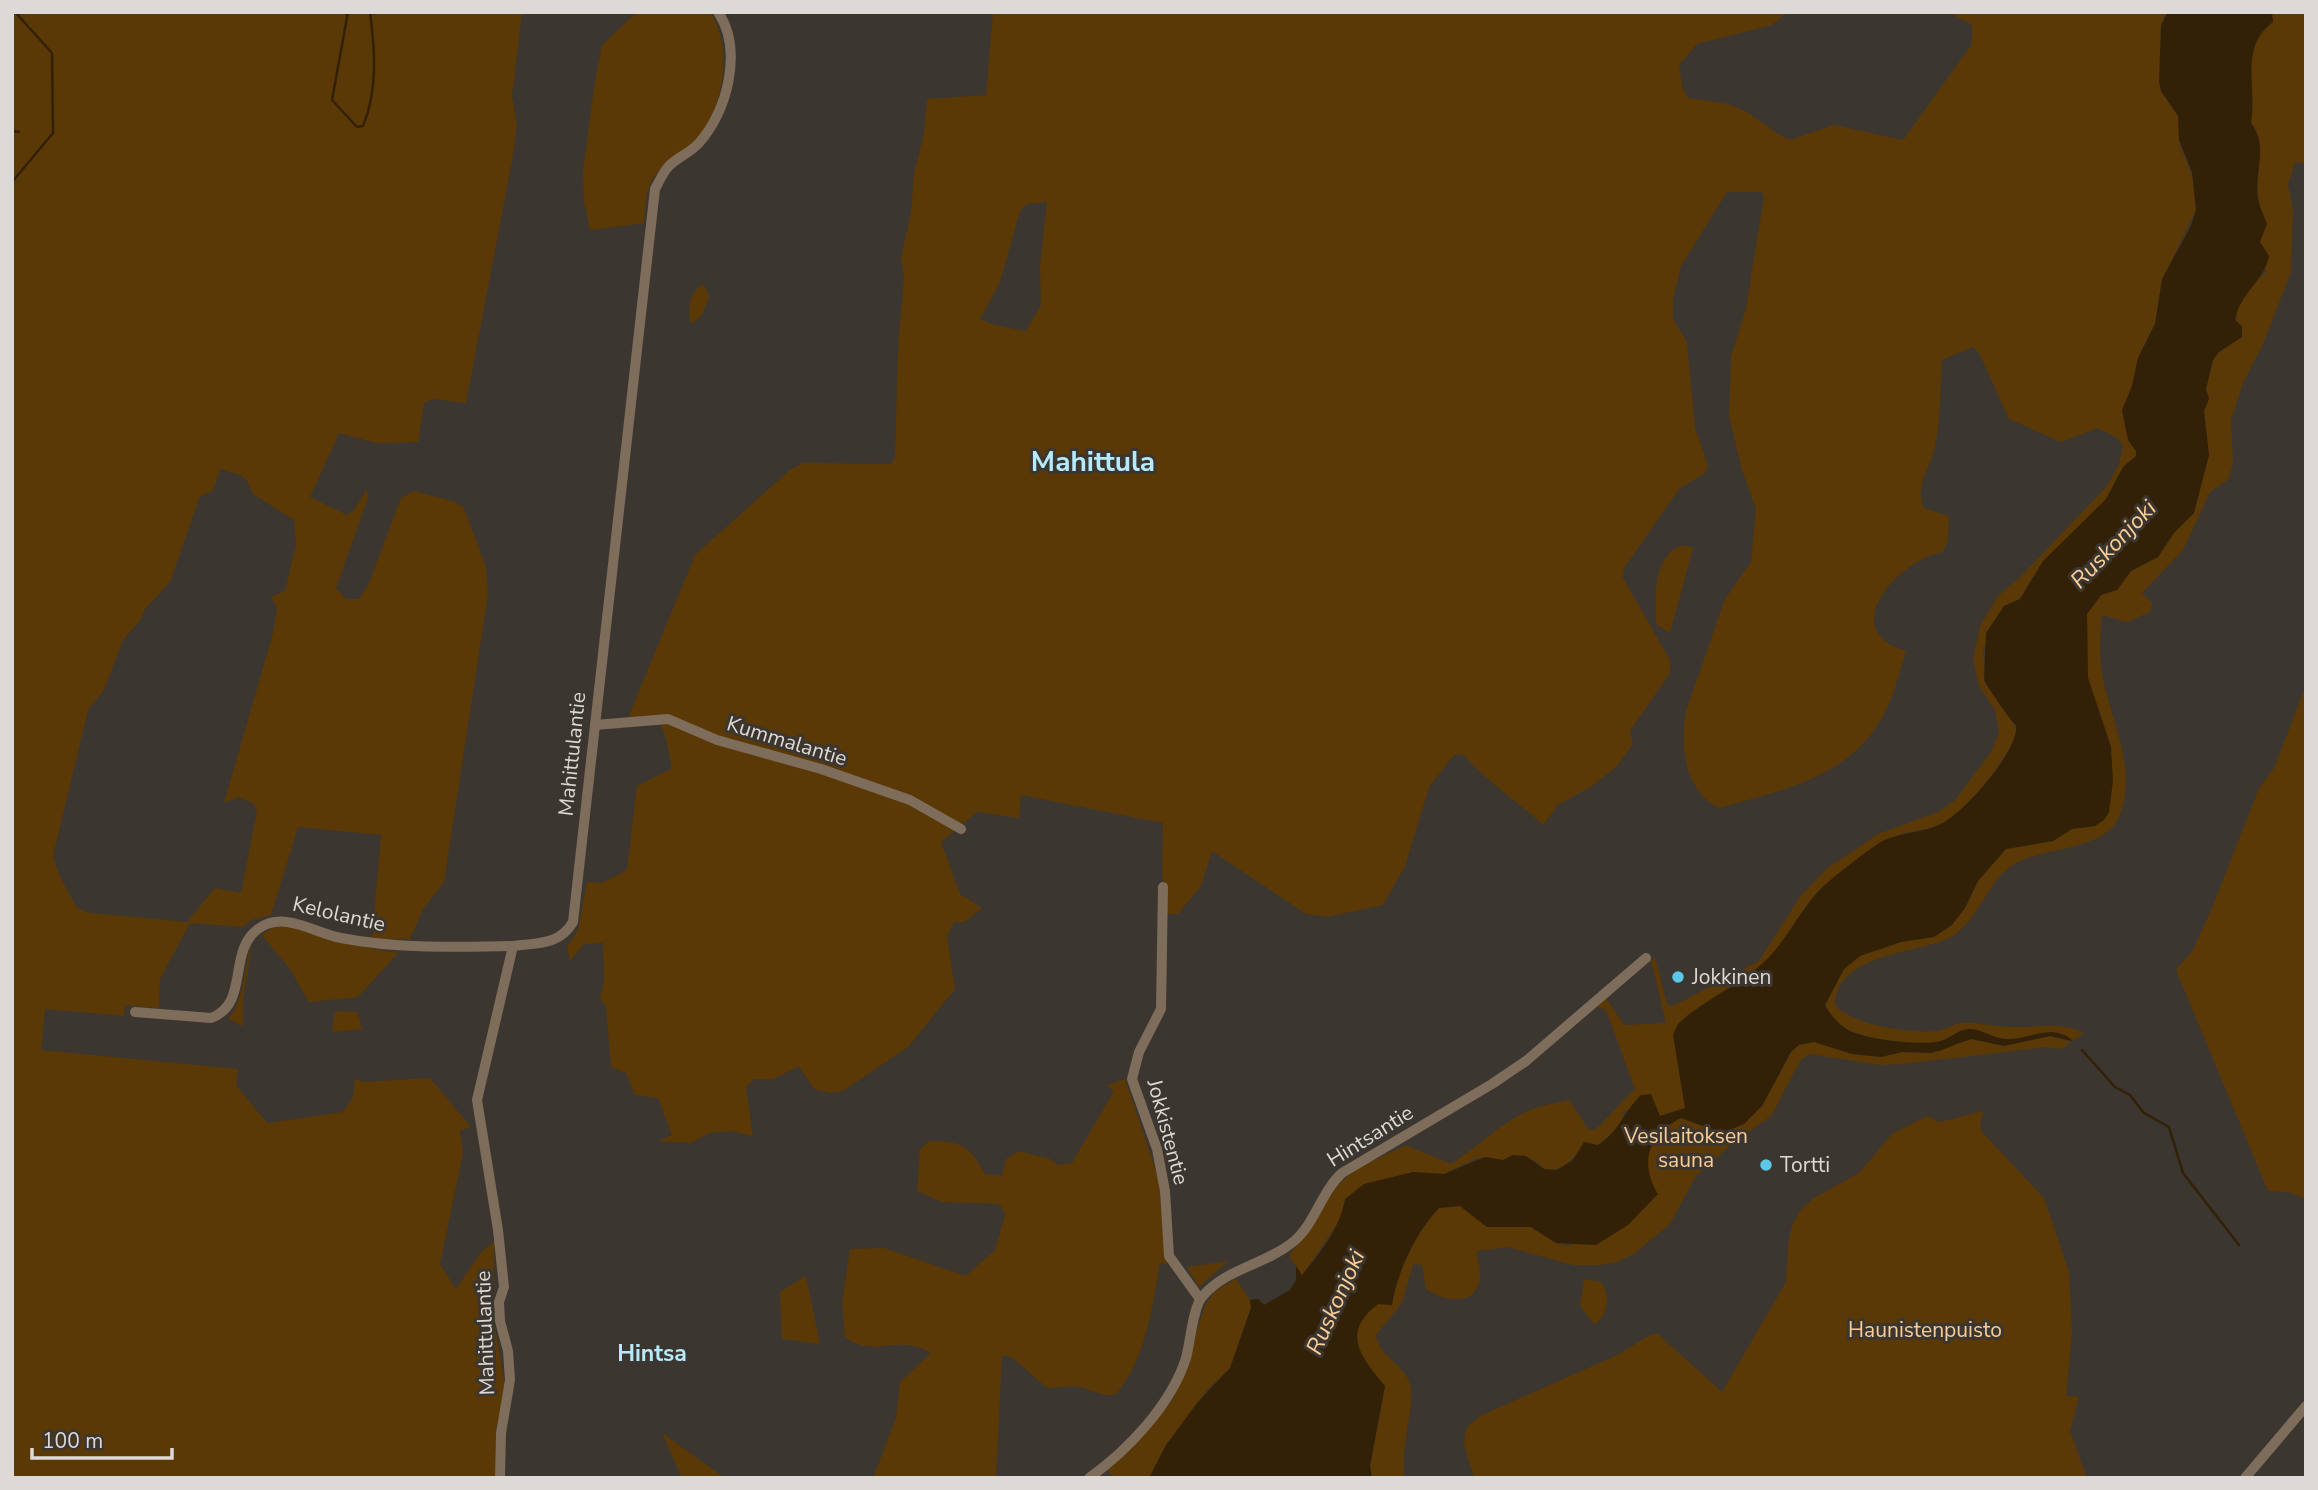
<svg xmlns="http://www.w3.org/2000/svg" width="2318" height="1490" viewBox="0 0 2318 1490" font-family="'Nunito Sans',sans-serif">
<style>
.green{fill:#5b3906;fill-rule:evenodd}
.water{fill:#332107}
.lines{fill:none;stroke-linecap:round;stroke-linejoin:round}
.stream{stroke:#332107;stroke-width:2.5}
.street{stroke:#7e6d5a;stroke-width:10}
.poi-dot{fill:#5cc7e8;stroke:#3b362f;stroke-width:2.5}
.labels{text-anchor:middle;stroke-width:6;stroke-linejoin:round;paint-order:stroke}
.street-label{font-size:21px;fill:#ddd9d6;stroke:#3b362f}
.poi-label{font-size:21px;fill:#ddd9d6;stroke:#3b362f;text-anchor:start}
.park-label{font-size:21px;fill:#facc96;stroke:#3b362f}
.water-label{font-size:23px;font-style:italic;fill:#fcce97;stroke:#3b362f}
.neighbourhood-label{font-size:23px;font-weight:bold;fill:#b4eafc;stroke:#3b362f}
.district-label{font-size:28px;font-weight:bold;fill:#b4eafc;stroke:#3b362f}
</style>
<rect width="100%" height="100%" fill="#3b362f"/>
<g class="green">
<path d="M12,12h510l-10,84 5,29 -5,36 -46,242 -33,-4 -9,4 -6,39 -42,1 -37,-10 -29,64 37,18 7,-5 13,-21 1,9 -32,90 10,11h13l10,-16 32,-85 13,-7 42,11 8,6 22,59 2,27 -44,288 -21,27 -13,30h-38l9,-104 -83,-8 -27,88 -20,5 -8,7 -53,-4 -30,56 -1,29 -34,-3 -1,11 -79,-7 -4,41 197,19 -2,16 31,38 76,-11 10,-15 2,-18 10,3 65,-4 41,49 -11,3 3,23 -23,111 16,25 25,-37 13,-10 -1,72 12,74 -9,42 -1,48h-483zM220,469l20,6 6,4 7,15 41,26 2,25 -11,46 -14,6 6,11 -4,25 -49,170 14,-6 15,6 4,8 -16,82 -26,-5 -28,34 -97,-9 -13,-5 -18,-33 -6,-19 35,-146 16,-20 19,-50 18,-21 3,-9 26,-28 30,-86 13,-5z"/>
<path d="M637,12h73c24,35 14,96 -14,128 -14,15 -34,22 -44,40 -7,13 -7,29 -8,43l-54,7 -6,-28 -1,-30 11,-85 8,-42z"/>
<path d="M993,12h795l-16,13 -75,19 -18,21 4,25 6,8c14,3 31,3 44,8 21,7 37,25 57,34l44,-15 69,15 69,-96v-19l-24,-13h220l-5,6 -2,73 17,25 2,29 13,34 3,31 -34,70 -6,41 -18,37 -6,28 -10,24 6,30 8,11v5l-13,11 -17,32 -15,17 -48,45 -23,38 -16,7 -21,45 3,34 13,14 18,32c-9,27 -47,76 -72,91 -15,9 -31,7 -46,13 -20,9 -54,33 -71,47 -21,17 -29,40 -44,60 -26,33 -64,53 -98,74l-8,51 8,41 -27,8 -34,-6 -6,17 -21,18 -14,-3c-9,15 -20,31 -40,27l-8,-8 -23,-6 -10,5 -18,-3 -10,2 -31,15 -31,-2 -68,27 -4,19 -39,58 -13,-20 49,-71 18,-16 50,-24 45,19c27,-17 50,-42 79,-54 12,-5 26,-7 39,-10l20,30 7,-1 39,-40 -29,-79 -10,-4 9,-10 19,29 42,-2 -15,-63 4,-3 12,47 6,2 86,-45 40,-63 27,-29 52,-35 60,-22 16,-11 38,-50 7,-19 -4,-22 -16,-24 -6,-26 7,-34 18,-30 22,-19 87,-91 12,-22 4,-18 -4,-7 -21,-11 -37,14 -52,-23 -30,-66 -6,-6 -31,13c-2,28 -1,59 -7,86 -4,22 -21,39 -11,62l25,8 -1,24 -5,12c-43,7 -109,78 -37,99 -7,23 -13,49 -26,70 -34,58 -102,70 -161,87 -35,-17 -39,-63 -33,-97l39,-112 26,-37 5,-53 -14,-39 -13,-54 2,-59 15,-49 18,-111 -3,-5h-34l-46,74 -8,33v20l14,23 8,86 13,37 -3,8 -25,15 -56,80 -1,10 47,82v13l-40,58 3,13 -16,22 -25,20 -34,19 -15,20c-26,-24 -57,-44 -80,-71l-9,1 -25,32 -24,79 -22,39 -56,12 -21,-3 -94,-63 -11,35 -23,28h-11v-28l-5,-8 1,-55 -142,-28 -2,23 -42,-6 -36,30 19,52 22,14 -18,14h-10l-7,14 8,53 -47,58 -65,44 -13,2 -16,-4 -15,-23 -26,13h-19l-8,8 7,49 -21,-5 -23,2 -18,10 -33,-2 14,-6 -14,-37 -23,-3 -9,-22 -15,-6 -5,-61 -6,-7 4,-17 -1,-39 -19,1 -14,17 -3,-14 11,-17 9,-48 15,1 25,-13 10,-84 34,-17c1,-9 -6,-36 -10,-44l-33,-7 67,-163 95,-85 13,-7 88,1 4,-6 3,-110 6,-70 -3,-20 10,-46 3,-39 10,-39 3,-35 59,-4zM1047,202l-7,64 1,39 -15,26 -32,-6 -14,-6 20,-37 20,-71 7,-7z"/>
<path d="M2272,12h34v152l-11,-2 -7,23 5,25 -2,62 -28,72 -20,39 -12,37 2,41 -4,18 -19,13 -27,58 -41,43 10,10 -2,9 -23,10 -25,-7c-2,20 -3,39 0,59 8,46 38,97 16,145 -15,32 -78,28 -105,46 -28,18 -33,55 -62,72 -30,17 -115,15 -116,68 16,20 76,29 101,26 9,-1 17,-7 26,-8 16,-1 32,4 48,4 26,1 50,-6 74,6l-11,8c-21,-19 -43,-1 -67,-2 -12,0 -24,-10 -36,-10 -12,0 -19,9 -29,12 -20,6 -72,-2 -90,-10 -11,-5 -21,-16 -26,-26l19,-36 16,-13 41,-14 33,-5 31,-29 13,-27 28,-32 47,-8 19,-12 23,-3 16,-79 -23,-69 -1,-64 14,-19 16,-5 14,-19 27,-14 16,-24 20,-20 15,-58 -5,-44 5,-12 -3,-10 7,-29 6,-8 23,-15c-14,-32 1,-44 24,-65l-6,-30 7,-18c-3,-8 -8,-18 -9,-26 -4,-26 11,-52 -7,-75 6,-38 -12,-76 22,-101z"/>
<path d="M704,284l5,13 -7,18 -11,9c-4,-15 -2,-33 13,-40z"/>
<path d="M1684,545l9,3 -23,85 -14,-9c0,-25 -5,-70 28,-79z"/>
<path d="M2306,685v514l-18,-7 -20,-1 -92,-221 17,-20 19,-42 47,-120 15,-20z"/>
<path d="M285,925l56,18 57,10 -40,44 -49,5 -19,-33 -28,-34 11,-8z"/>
<path d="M252,944l-9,55v27l-15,-7c17,-18 15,-52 24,-75z"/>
<path d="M335,1011l22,1 5,17 -30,3z"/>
<path d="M2050,1036l21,6 -9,7 -16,-2 -144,17 -23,1 -69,-11 -10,7 -29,55 -39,28 -36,32 -26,48 -35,29 -17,9 -19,3h-26l-65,-18 -31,4c0,7 3,15 3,22 0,35 -35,29 -54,16l-4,-24 -9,-1 -11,39 -26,32c3,23 28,28 34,49 6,23 -11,62 -5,94h-33l-2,-12 15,-80c-24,-29 -45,-53 -7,-82l14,1c4,-31 25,-75 47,-97l21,-2 27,21h44l25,16 13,3 78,-69 1,-28 24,-27 9,-4 41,15 22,-9 18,-18 29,-54 8,-7 15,-3 38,12 29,3 21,-5 29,1 40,-14 33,7z"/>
<path d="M1125,1079l33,98 9,87 -7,-1c-8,44 -14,97 -45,132h-10l-29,-9 -29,2 -34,-30 -11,-3 -6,123h-123l23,-60 4,-36 31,-29c-33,-20 -58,6 -86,-16l-3,-34 8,-54 34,-1 82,28 29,-26 10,-35 -5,-11 -58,-2 -25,-11 3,-42 10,-8c33,0 39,5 55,33l17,2 4,-17 13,-8 31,8 8,6 14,-2 42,-72 -7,-6z"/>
<path d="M1983,1111l-3,14 2,7 62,66 25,74 3,60 -6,64 13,1 -9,34 17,47h-613l-10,-33 2,-17 14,-12 137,-61 33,-20 8,-1 64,58 64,-110 2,-37 4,-20 9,-15 13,-12 45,-25 33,-39 35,-18 13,6z"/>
<path d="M1228,1261l-29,26 -12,-20z"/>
<path d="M806,1276l14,68 -38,-5 -2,-47z"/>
<path d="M1236,1279l14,21 1,8 -21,60 -23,22 -41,55 -17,33h-35l-6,-8 66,-72 31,-92 10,-15z"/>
<path d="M1584,1279l17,3c10,12 7,35 -7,42l-14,-18z"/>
<path d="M662,1433l63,45h-43z"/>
</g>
<path class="water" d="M2168,12h104l1,10c-34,25 -16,64 -22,101 18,23 3,49 7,75 1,8 6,18 9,26l-7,18 9,14c-5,25 -29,37 -34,64l7,6v11l-23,15 -6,8 -7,29 3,10 -5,12 5,44 -15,58 -20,20 -16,24 -27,14 -14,19 -16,5 -14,19 1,64 23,69 2,34 -4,31 -5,8 -9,6 -23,3 -19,12 -47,8 -28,32 -13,27 -13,17 -18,12 -33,5 -41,14 -16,13 -19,36c5,10 15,21 25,26 19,9 72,15 91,10 10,-3 17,-12 29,-12 12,0 24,10 36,10 24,1 46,-17 67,2l-23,-5 -46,10 -33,-7 -40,14 -29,-1 -21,5 -29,-3 -38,-12 -15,3 -8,7 -29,54 -18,18 -22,9 -41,-15c-33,16 -42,45 -23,76l-30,31 -32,20 -40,-2 -25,-16h-44l-27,-21 -21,2c-22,22 -43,66 -47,97l-14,-1c-38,29 -17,53 7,82l-15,80 2,12h-223l17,-33 31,-42 33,-35 21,-60 -1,-8 8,-1 6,6 26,-15 6,-10v-14l6,9c19,-23 38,-47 43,-76l19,-15 49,-12 31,2 41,-17 18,3 10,-5 13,1 18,13 13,1 16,-10 11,-18 14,3c21,-13 26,-34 43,-50l10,-1 9,22 25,-8 -12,-73 5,-11c25,-24 59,-37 86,-62 25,-23 36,-55 62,-78 13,-11 40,-33 55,-42 20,-11 45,-8 65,-21 21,-13 74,-71 70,-96 -5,-3 -29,-39 -32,-45l2,-47 18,-27 16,-7 23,-38 63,-62 17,-32 13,-11v-5l-8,-11 -6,-30 10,-24 6,-28 17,-34 7,-45 29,-53 5,-16 -4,-38 -13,-32 -1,-24 -17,-25 -2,-10 2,-56z"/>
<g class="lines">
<g class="stream">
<path d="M348,12l-16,88 25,27 6,-1c15,-36 12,-76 7,-114"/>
<path d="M12,131l7,1"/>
<path d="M12,182l41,-49 -1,-80 -37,-41"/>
<path d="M1938,1050l13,-5"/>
<path d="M2082,1050l33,37 15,8 14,18 25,14 14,46 56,72"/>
</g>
<g class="street">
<path d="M595,725l73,-6 49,21 104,29 89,31 51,29"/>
<path d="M1163,887l-2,122 -22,43 -7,27 25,70 8,42 4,65 31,43"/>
<path d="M135,1012l76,6c39,-14 16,-67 47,-89 26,-19 56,4 83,9 57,11 113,9 172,8"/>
<path d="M500,1478l1,-45 9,-53 -2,-29 -8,-30 -1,-19 5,-15 -6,-57 -21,-130 36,-154c24,-3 47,-1 60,-24l82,-733c4,-7 8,-17 14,-23 9,-9 21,-13 30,-23 29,-32 44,-94 19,-131"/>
<path d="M1089,1478c39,-28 82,-73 97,-120 4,-14 7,-51 16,-61 24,-29 63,-32 91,-55 22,-18 28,-50 49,-69l150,-89 34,-23 120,-103"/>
<path d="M2245,1478l61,-72"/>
</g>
</g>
<g class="poi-dot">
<circle cx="1678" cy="977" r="7"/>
<circle cx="1766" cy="1165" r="7"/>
</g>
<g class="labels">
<g class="street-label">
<text transform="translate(787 741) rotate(17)" y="7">Kummalantie</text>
<text transform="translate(572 754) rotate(-84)" y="7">Mahittulantie</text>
<text transform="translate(339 914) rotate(13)" y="7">Kelolantie</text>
<text transform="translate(1168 1132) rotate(75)" y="7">Jokkistentie</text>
<text transform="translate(1370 1136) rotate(-32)" y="7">Hintsantie</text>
<text transform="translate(485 1333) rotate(-92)" y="7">Mahittulantie</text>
</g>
<g class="poi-label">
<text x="1692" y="984">Jokkinen</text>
<text x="1780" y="1172">Tortti</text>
</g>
<g class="park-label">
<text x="1686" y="1143">Vesilaitoksen<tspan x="1686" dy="24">sauna</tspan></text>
<text x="1925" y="1337">Haunistenpuisto</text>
</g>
<g class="water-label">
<text transform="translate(2113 544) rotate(-46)" y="8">Ruskonjoki</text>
<text transform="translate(1335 1302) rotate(-66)" y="8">Ruskonjoki</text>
</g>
<g class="neighbourhood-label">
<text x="652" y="1361">Hintsa</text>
</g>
<g class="district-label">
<text x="1093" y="471">Mahittula</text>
</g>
</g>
<rect width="2318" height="1490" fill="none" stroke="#ddd9d6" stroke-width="28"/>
<path d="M32 1448v10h140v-10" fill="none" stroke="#ddd9d6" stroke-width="3.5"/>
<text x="42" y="1448" font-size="21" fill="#ddd9d6" stroke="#3b362f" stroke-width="5" paint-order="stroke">100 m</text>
</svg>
